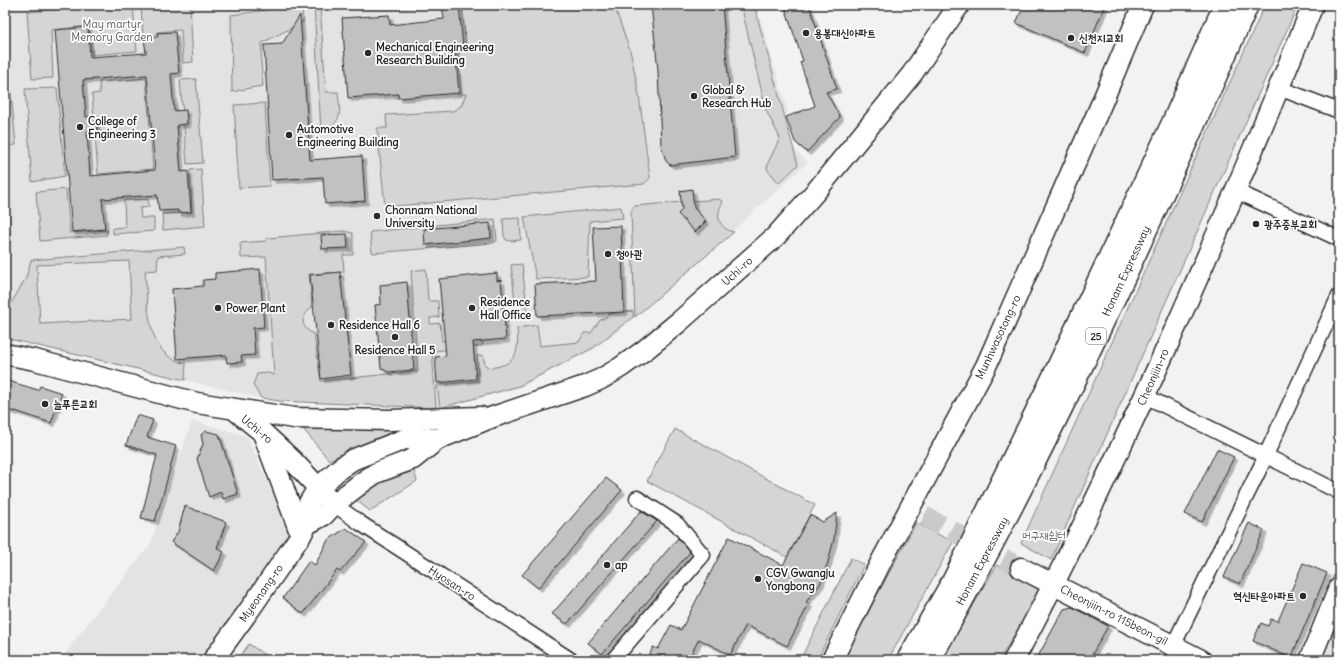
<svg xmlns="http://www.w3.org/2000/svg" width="1344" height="665" viewBox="0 0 1344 665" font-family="Delius,'Poor Story',sans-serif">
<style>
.built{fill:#e3e3e3}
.green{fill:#d5d5d5;stroke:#808080;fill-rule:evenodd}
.building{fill:#c1c1c1;stroke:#2b2b2b;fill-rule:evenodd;filter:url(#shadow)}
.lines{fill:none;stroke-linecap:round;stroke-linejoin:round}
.secondary-tunnel{stroke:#cacaca;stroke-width:20;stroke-dasharray:20 10;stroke-linecap:butt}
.street-casing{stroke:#2b2b2b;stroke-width:17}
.secondary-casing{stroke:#2b2b2b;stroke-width:23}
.highway-casing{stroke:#2b2b2b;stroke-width:25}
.street{stroke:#fff;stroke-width:14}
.secondary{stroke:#fff;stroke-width:20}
.highway{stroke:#fff;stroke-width:22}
.poi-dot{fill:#2b2b2b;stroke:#fff;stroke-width:1.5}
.labels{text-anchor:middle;stroke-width:3.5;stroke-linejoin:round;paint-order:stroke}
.shield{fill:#fff;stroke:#6b6b6b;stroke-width:1}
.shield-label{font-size:10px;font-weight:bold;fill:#2b2b2b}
.park-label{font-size:11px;fill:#565656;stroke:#fff}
.poi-label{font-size:11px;font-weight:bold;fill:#2b2b2b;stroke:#fff;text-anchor:start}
.street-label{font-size:11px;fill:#2b2b2b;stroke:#fff}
</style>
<defs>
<filter id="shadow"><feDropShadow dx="3.5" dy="3.5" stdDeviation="0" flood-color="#0004"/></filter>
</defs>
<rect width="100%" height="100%" fill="#f2f2f2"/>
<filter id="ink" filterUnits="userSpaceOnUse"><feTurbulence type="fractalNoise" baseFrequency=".025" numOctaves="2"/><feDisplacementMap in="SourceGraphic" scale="8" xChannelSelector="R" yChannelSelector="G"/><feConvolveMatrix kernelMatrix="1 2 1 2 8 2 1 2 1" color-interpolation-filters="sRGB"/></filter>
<g filter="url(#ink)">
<g class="built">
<path d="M5,5h751l32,107 -7,2 11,34 16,14 -118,108 -55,47 -41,32 -75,39 -77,20 -163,-7 -18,-3 -256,-60z"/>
<path d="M192,421l55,15 44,99 -93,125h-137l13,-19 76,-96z"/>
<path d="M1339,615v45h-17z"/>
</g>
<g class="green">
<path d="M110,5h23l4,46 -45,4 -3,-29 -38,4 2,48 -21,1 -5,-67z"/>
<path d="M141,5h49l3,57 -10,1 -2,-33 -24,2 -1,3 -13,1z"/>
<path d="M302,5l1,17 -41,21 -1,19 2,24 -13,2 -18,4 -1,-77z"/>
<path d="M314,5h6l6,87h12c2,21 6,30 -17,40z"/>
<path d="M462,5h152l17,49 8,41 11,83 -6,6 -259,23 -8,-79h10l-1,-13 67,-4 8,-5 5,-12h-5l-3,-41 8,-3z"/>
<path d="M741,5h13l44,160 -19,18 -12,-14 1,-6 12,-25 -14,-28z"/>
<path d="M1265,5h33l-247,555 -30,-17z"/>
<path d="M5,28l11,117 -11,1z"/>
<path d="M146,78l7,91 -55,5 -6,-80 8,-1 -1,-11z"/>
<path d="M196,79l7,84 -16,1 -7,-84z"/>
<path d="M57,88l8,88 -33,6 -7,-93z"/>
<path d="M265,103l5,83 -31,2 -5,-83z"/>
<path d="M201,169l4,57 -42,4 -1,-16 30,-2 -2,-42z"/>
<path d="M5,174l6,68 -6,1z"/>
<path d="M66,189l4,44 37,-3v5l-67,6 -4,-49z"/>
<path d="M148,199l1,8 -9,1 1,10h13v13l-41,3v-6l12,-1 -1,-27z"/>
<path d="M719,199l4,3c-8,12 -5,27 11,30l-99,85 -4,-105 3,-6z"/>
<path d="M621,207l2,11 -33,3 -2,56 -52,2 -12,-62z"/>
<path d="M520,218l1,22 -11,1 -4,-1 -2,-4 -1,-17z"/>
<path d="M495,219l2,22 -4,2 -119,10 -2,-1 -2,-20z"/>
<path d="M343,231l10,2v22h-10l1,17 -35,2 3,33c-11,10 -13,20 2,27l7,47 97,-10 -7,-100 15,-2 2,32h10l1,16 -9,1v6l10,-1 2,18 40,-3 1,8 -49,5 -2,-2 4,59 -157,-7 -18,-3 -8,-13 4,-11 11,-1 6,2 -8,-118 -25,1 -1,-15 25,-2 3,-3z"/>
<path d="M184,247l1,7 -27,2 -1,14 -12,1c3,31 0,87 41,92l-1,17 -176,-41 -4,-19 4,-13 17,-29 5,-18zM129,261l3,58 -92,5 -3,-59z"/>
<path d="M522,264l6,54 -11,2 -6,-55z"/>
<path d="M633,311v6l-40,31 -74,38 -79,22 -3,-23 41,-4 -1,-25 6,-1 2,10 5,3c27,-4 29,-14 27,-40l20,-3 3,21 39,-4 5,-9h7l9,-13 5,-2 4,-4z"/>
<path d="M432,414l-103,46 -35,-42z"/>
<path d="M675,429l140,76 -28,52 -140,-76z"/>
<path d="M414,471l3,10 -47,30 -19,-15 15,-11z"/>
<path d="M916,523l37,19 -65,118h-46z"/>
<path d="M851,558l13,7 -47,95h-17z"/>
<path d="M997,565l44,26 -42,69h-58z"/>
<path d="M249,644l23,16h-35z"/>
</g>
<g class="building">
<path d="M442,5h17l4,42 -8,1 4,45 -61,5v-4l-50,4 -6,-80 47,-3 1,10 54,-6z"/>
<path d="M651,5h71l13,152 -65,8 -4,-4 -5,-16 -3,-75z"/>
<path d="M784,5h25l28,84 -11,3 14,25 -33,35 -12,-10 -9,-25 29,-11 -15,-44 3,-1z"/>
<path d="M1024,5h81l-20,48 -69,-30z"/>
<path d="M300,15l10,145 52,-4 3,45 -40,3 -2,-27 -51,3 -8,-135 18,-1z"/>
<path d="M88,27l2,30 56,-4 -2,-15 14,-1 -1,-4 18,-1 4,41 -8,1 3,37 12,-1 1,14 -10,1 4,47 7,-1 3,41 -13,1v-3l-19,1 -2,-16 -55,4 3,30 -33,3 -17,-202zM147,75l8,95 -65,6 -3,-45 10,-1 -1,-14 -10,1 -3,-37z"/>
<path d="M692,189l2,19 12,13 -11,11 -17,-18 4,-4 -2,-19z"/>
<path d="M490,223l1,15 -66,7 -1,-16z"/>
<path d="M621,226l3,86 -87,4 -2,-32 61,-3 -3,-54z"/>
<path d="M347,234l1,14 -26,1 -1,-14z"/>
<path d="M260,269l4,58 -11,1 2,27 -14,1 1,6 -15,1 -1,-8 -49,4 -5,-70 31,-3v-6l12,-1v-6z"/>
<path d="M340,272l11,103 -30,4 -11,-104z"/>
<path d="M497,273v8l4,-1 5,59 -33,3 3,37 -39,4 -2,-26 11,-1 -7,-77z"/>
<path d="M407,282l7,88 -26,2 -7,-4 -6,-63 6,-1 -1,-19z"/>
<path d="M5,380l33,10 2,-4 22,7 -11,30 -36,-12v1l-10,-3z"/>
<path d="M137,415l16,5 -6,17 29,9 -12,45 -9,30 -14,-3 16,-63 -31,-10z"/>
<path d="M206,431l13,3 19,60 -15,5 -2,-7 -12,5 -12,-38 6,-15 -2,-9z"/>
<path d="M1217,449l17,8 -32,65 -17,-8z"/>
<path d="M606,478l16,12 -84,98 -16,-13z"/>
<path d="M185,506l41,16 -9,26 7,4 -10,19 -43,-29 7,-10z"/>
<path d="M641,511l16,10 -90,103 -15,-10z"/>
<path d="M837,513l-3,26 -6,23 -8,22 -14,18 3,2 -22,42 -41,-21 -16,30 -31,-16 -11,21h-41l6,-13 5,2 13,-24 10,5 48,-93 54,28 27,-50 13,7z"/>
<path d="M1249,523l15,7 -24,54 -16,-7z"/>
<path d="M346,528l20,14 -26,30 -3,-2 -34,44 -20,-16 26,-37 6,4 13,-25z"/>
<path d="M678,538l12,14 -88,102 -14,-11z"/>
<path d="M1303,563l24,10 -36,85 -38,-17 8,-18 7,3 3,-7 7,2z"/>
<path d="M1072,607l36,19 -19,34h-53l28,-51z"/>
</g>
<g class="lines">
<path class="secondary-tunnel" d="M924,516l97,52"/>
<defs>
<g id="street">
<path d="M1279,88l60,23"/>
<path d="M1236,191l103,48"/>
<path d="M1145,396l194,96"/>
<path d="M334,504l26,19 211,137"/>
<path d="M1173,646l88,-180 78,-170"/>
<path d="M613,660l90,-105 -26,-31 -40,-26"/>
</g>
<g id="secondary">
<path d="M5,354l30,6 162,43 97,15 96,2 91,-3"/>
<path d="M234,409l27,22 32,30 34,36"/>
<path d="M264,436l37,99"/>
<path d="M307,524l17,-9 10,-11 30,-23 12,-8 37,-14 25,-20 55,-22 92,-31 16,-7 20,-12 25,-18 34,-28 96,-85 41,-46 95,-116 47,-69"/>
<path d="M1021,568l180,92"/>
<path d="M213,660l37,-51 51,-74 6,-11 2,-21 9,-15 21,-19 13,-9 53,-21h33"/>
<path d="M832,660l50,-100 104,-194 114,-259 43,-102"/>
<path d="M1014,660c113,-212 208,-433 299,-655"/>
<path d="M1310,660l29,-72"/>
</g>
<g id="highway">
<path d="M908,660l46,-80 100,-204 119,-253 52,-118"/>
<path d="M929,660c119,-212 220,-433 318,-655"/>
</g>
</defs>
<use href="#street" class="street-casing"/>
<use href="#secondary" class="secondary-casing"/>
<use href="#highway" class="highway-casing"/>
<use href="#street" class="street"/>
<use href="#secondary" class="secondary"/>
<use href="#highway" class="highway"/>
</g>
</g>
<g class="poi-dot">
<circle cx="806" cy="33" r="4"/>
<circle cx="1071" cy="38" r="4"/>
<circle cx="368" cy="53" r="4"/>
<circle cx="694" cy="96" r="4"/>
<circle cx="80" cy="127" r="4"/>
<circle cx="289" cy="135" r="4"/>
<circle cx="377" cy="216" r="4"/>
<circle cx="1256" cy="224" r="4"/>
<circle cx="608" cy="254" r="4"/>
<circle cx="218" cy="308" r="4"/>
<circle cx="472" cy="308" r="4"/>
<circle cx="331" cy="325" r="4"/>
<circle cx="395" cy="337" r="4"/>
<circle cx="45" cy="404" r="4"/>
<circle cx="607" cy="565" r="4"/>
<circle cx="758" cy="579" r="4"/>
<circle cx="1303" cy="596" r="4"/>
</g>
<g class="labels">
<rect class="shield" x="1086" y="328" width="20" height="16" rx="3"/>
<g class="shield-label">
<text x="1096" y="340">25</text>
</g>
<g class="park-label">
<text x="112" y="28">May martyr<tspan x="112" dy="13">Memory Garden</tspan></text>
<text x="1044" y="539">머구재쉼터</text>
</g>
<g class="poi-label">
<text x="814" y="37">용봉대신아파트</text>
<text x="1079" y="42">신천지교회</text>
<text x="376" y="51">Mechanical Engineering<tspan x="376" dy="13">Research Building</tspan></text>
<text x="702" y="94">Global &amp;<tspan x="702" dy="13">Research Hub</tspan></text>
<text x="88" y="125">College of<tspan x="88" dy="13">Engineering 3</tspan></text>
<text x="297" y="133">Automotive<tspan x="297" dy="13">Engineering Building</tspan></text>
<text x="385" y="214">Chonnam National<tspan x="385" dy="13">University</tspan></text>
<text x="1264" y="228">광주중부교회</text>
<text x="616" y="258">청아관</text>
<text x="480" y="306">Residence<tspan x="480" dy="13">Hall Office</tspan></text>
<text x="226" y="312">Power Plant</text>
<text x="339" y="329">Residence Hall 6</text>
<text x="395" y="354" text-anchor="middle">Residence Hall 5</text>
<text x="53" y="408">늘푸른교회</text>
<text x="615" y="569">ap</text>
<text x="766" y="577">CGV Gwangju<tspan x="766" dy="13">Yongbong</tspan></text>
<text x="1295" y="600" text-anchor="end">혁신타운아파트</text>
</g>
<g class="street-label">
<text transform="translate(737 271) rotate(-42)" y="4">Uchi-ro</text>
<text transform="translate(1126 271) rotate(-65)" y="4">Honam Expressway</text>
<text transform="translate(998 337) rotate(-65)" y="4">Munhwasotong-ro</text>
<text transform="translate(1153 377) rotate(-66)" y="4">Cheonjiin-ro</text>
<text transform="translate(257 429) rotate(40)" y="4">Uchi-ro</text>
<text transform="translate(982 561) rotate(-62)" y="4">Honam Expressway</text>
<text transform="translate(452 583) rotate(33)" y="4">Hyosan-ro</text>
<text transform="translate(261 593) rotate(-55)" y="4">Myeonang-ro</text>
<text transform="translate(1114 615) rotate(27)" y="4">Cheonjiin-ro 115beon-gil</text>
</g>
</g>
<rect width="1344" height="665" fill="none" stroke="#fff" stroke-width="20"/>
<rect x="10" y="10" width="1324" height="645" fill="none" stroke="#2b2b2b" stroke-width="1.5" filter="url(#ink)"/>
</svg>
